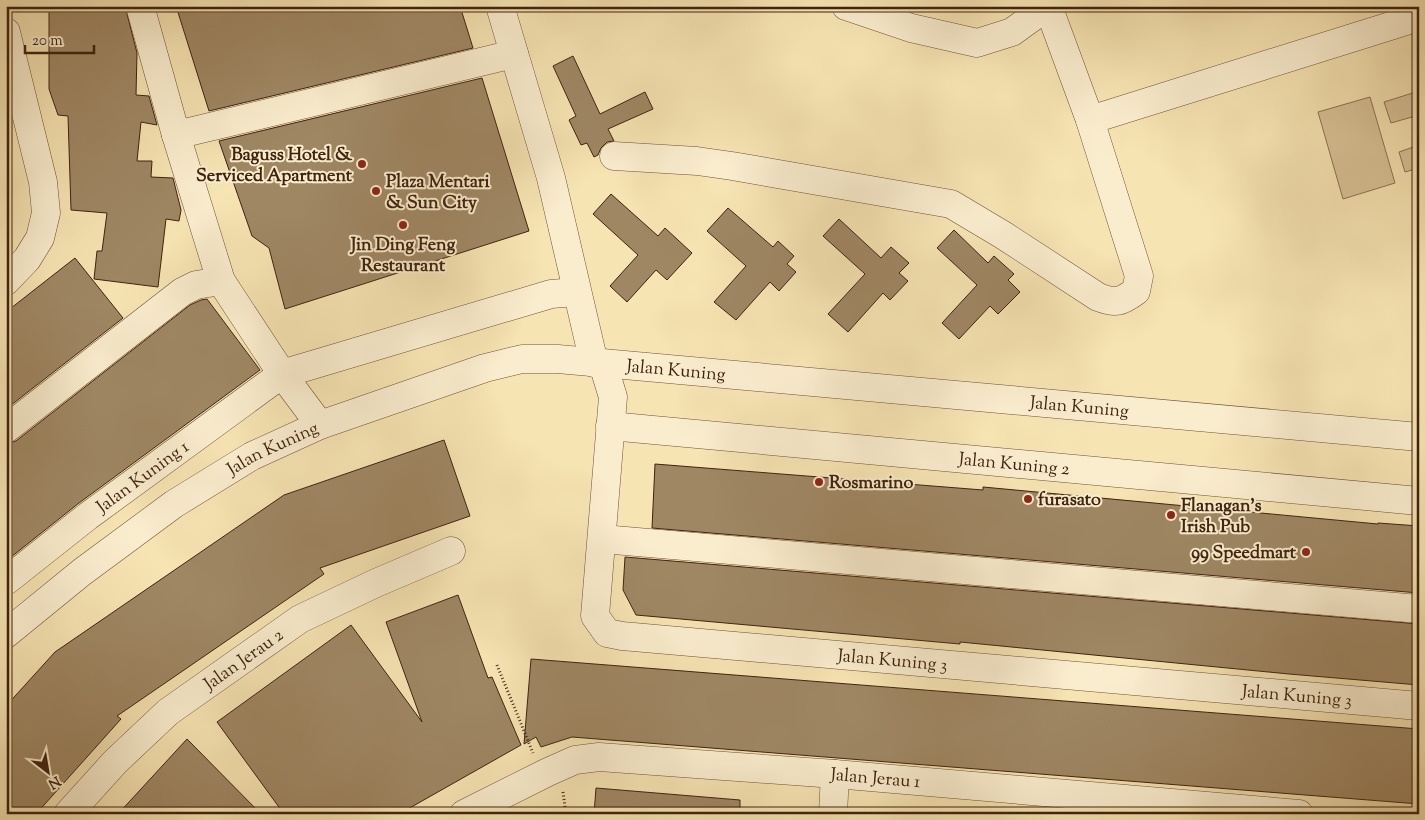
<svg xmlns="http://www.w3.org/2000/svg" width="1425" height="820" viewBox="0 0 1425 820" font-family="'Sorts Mill Goudy',serif">
<style>
.pitch{fill:#d8c397;stroke:#8c7353}
.building{fill:#9f8764;stroke:#3f230f}
.lines{fill:none;stroke-linecap:round;stroke-linejoin:round}
.minor-casing{stroke:#6d5338;stroke-width:29}
.path{stroke:#3f230f;stroke-width:3;stroke-dasharray:1 2.5;stroke-linecap:butt}
.minor{stroke:#faedce;stroke-width:28}
.poi-dot{fill:#8f2418;stroke:#faedce;stroke-width:2}
.labels{text-anchor:middle;stroke-width:4;stroke-linejoin:round;paint-order:stroke}
.poi-label{font-size:18px;font-weight:bold;fill:#3f230f;stroke:#faedce;text-anchor:start}
.street-label{font-size:18px;fill:#3f230f;stroke:#faedce}
</style>
<rect width="100%" height="100%" fill="#f7e4b3"/>
<filter id="stains"><feTurbulence type="fractalNoise" baseFrequency=".004" numOctaves="4"/><feColorMatrix values="0 0 0 0 .2 0 0 0 0 .09 0 0 0 0 .02 0 0 0 .5 -.17"/></filter>
<radialGradient id="worn" r=".72"><stop offset=".6" stop-color="#630" stop-opacity="0"/><stop offset="1" stop-color="#630" stop-opacity=".3"/></radialGradient>
<g class="pitch">
<path d="M1419,91v24l-28,8 -7,-21z"/>
<path d="M1370,97l25,86 -52,16 -25,-87z"/>
<path d="M1419,145v23l-14,4 -6,-20z"/>
</g>
<g class="building">
<path d="M49,6h76l12,47 -1,42 13,1 8,29 -16,-3 -4,39h15l-1,16 22,1 8,32 -2,11 -13,-2 -8,68 -64,-8 3,-28h5l5,-38 -36,-3 -3,-94 -10,-1 -9,-26z"/>
<path d="M176,6h284l13,42 -264,63z"/>
<path d="M573,56l27,58 45,-22 8,17 -45,20 6,12 -7,1 -6,6 -3,7 -4,2 -7,-14 -6,2 -12,-25 7,-4 -23,-50z"/>
<path d="M482,78l47,153 -244,78 -16,-61 -17,-12 -33,-95z"/>
<path d="M611,194l47,42 7,-8 27,25 -25,27 -11,-10 -29,32 -17,-16 28,-31 -45,-41z"/>
<path d="M728,208l45,39 5,-6 16,15 -7,8 9,8 -17,19 -9,-9 -34,38 -22,-18 32,-36 -39,-35z"/>
<path d="M839,219l42,39 10,-11 18,16 -10,10 9,8 -18,19 -7,-7 -35,39 -20,-18 37,-40 -42,-38z"/>
<path d="M954,230l34,33 6,-7 20,18 -6,6 12,12 -22,22 -8,-8 -31,33 -17,-16 35,-38 -40,-37z"/>
<path d="M75,258l48,60 -117,91v-97z"/>
<path d="M207,299l53,71 -181,133 -73,58v-117l10,-3 174,-136 11,-5z"/>
<path d="M444,440l26,76 -150,52 4,6 -207,142 4,3 -85,95h-30v-108l49,-54 229,-157z"/>
<path d="M655,464l328,26v-3l395,37v-1l41,3v67l-767,-65z"/>
<path d="M625,557l794,67v61l-130,-11 -329,-32v2l-324,-29 -13,-25z"/>
<path d="M458,595l30,83 4,-1 29,68 -122,69h-115l-67,-92 134,-97 71,97 -36,-100z"/>
<path d="M531,659l888,70v75l-847,-67 -31,10 -5,-10 -12,7z"/>
<path d="M187,739l74,75h-143z"/>
<path d="M596,788l144,12v14h-146z"/>
</g>
<g class="lines">
<defs>
<g id="minor">
<path d="M140,6l36,129 45,146 61,93 38,51"/>
<path d="M500,6l51,172 43,185"/>
<path d="M846,6l65,22 66,15 35,-11 36,-26"/>
<path d="M1048,6l42,114 329,-103"/>
<path d="M6,32l37,150 3,31 -6,25 -13,21 -21,22"/>
<path d="M176,135l338,-81"/>
<path d="M614,156l83,5 35,5 219,38 52,31 95,62c18,7 23,5 38,-6l3,-15 -49,-156"/>
<path id="s1" d="M603,364l10,33 -18,219 12,17 15,3 797,70"/>
<path id="s2" d="M610,426l809,75"/>
<path d="M6,429l176,-137 14,-7 25,-4"/>
<path d="M602,539l817,70"/>
<path id="s3" d="M6,581l82,-65 194,-142 269,-80 25,-2"/>
<path id="s4" d="M6,634l76,-62 92,-68 78,-48 68,-31 165,-57 37,-9h36l861,78"/>
<path id="s5" d="M68,814l47,-52 53,-50 132,-93 76,-36 75,-32"/>
<path id="s6" d="M464,814l84,-42 27,-12 24,-3 236,17 464,40"/>
<path d="M833,814l2,-40"/>
</g>
</defs>
<use href="#minor" class="minor-casing"/>
<g class="path">
<path d="M497,665l36,88"/>
<path d="M563,792l3,22"/>
</g>
<use href="#minor" class="minor"/>
</g>
<g class="poi-dot">
<circle cx="362" cy="164" r="5"/>
<circle cx="376" cy="191" r="5"/>
<circle cx="403" cy="225" r="5"/>
<circle cx="819" cy="482" r="5"/>
<circle cx="1028" cy="499" r="5"/>
<circle cx="1171" cy="515" r="5"/>
<circle cx="1306" cy="552" r="5"/>
</g>
<g class="labels">
<g class="poi-label">
<text x="352" y="160" text-anchor="end">Baguss Hotel &amp;<tspan x="352" dy="21">Serviced Apartment</tspan></text>
<text x="386" y="187">Plaza Mentari<tspan x="386" dy="21">&amp; Sun City</tspan></text>
<text x="403" y="250" text-anchor="middle">Jin Ding Feng<tspan x="403" dy="21">Restaurant</tspan></text>
<text x="829" y="488">Rosmarino</text>
<text x="1038" y="505">furasato</text>
<text x="1181" y="511">Flanagan's<tspan x="1181" dy="21">Irish Pub</tspan></text>
<text x="1296" y="558" text-anchor="end">99 Speedmart</text>
</g>
<g class="street-label">
<text dy="6" stroke="none"><textPath href="#s4" startOffset="746">Jalan Kuning</textPath></text>
<text dy="6" stroke="none"><textPath href="#s4" startOffset="1151">Jalan Kuning</textPath></text>
<text dy="6" stroke="none"><textPath href="#s4" startOffset="326">Jalan Kuning</textPath></text>
<text dy="6" stroke="none"><textPath href="#s2" startOffset="406">Jalan Kuning 2</textPath></text>
<text dy="6" stroke="none"><textPath href="#s3" startOffset="172">Jalan Kuning 1</textPath></text>
<text dy="6" stroke="none"><textPath href="#s5" startOffset="235">Jalan Jerau 2</textPath></text>
<text dy="6" stroke="none"><textPath href="#s1" startOffset="562">Jalan Kuning 3</textPath></text>
<text dy="6" stroke="none"><textPath href="#s1" startOffset="968">Jalan Kuning 3</textPath></text>
<text dy="6" stroke="none"><textPath href="#s6" startOffset="425">Jalan Jerau 1</textPath></text>
</g>
</g>
<rect width="1425" height="820" fill="none" stroke="#f7e4b3" stroke-width="25"/>
<rect x="8" y="8" width="1410" height="805" fill="none" stroke="#3f230f" stroke-width="2.5"/>
<rect x="12" y="12" width="1400" height="795" fill="none" stroke="#3f230f"/>
<g transform="translate(48 772) rotate(149)" stroke="#faedce" stroke-width="4" paint-order="stroke">
<path d="M0-4L9 19L0 12L-9 19Z" fill="#3f230f"/>
<text y="-8" font-size="14" font-weight="bold" text-anchor="middle" fill="#3f230f">N</text>
</g>
<path d="M25 45v8h69v-8" fill="none" stroke="#3f230f" stroke-width="2.5"/>
<text x="32" y="45" font-size="15" fill="#3f230f" stroke="#faedce" stroke-width="4" paint-order="stroke">20 m</text>
<rect width="100%" height="100%" filter="url(#stains)"/>
<rect width="100%" height="100%" fill="url(#worn)"/>
</svg>
